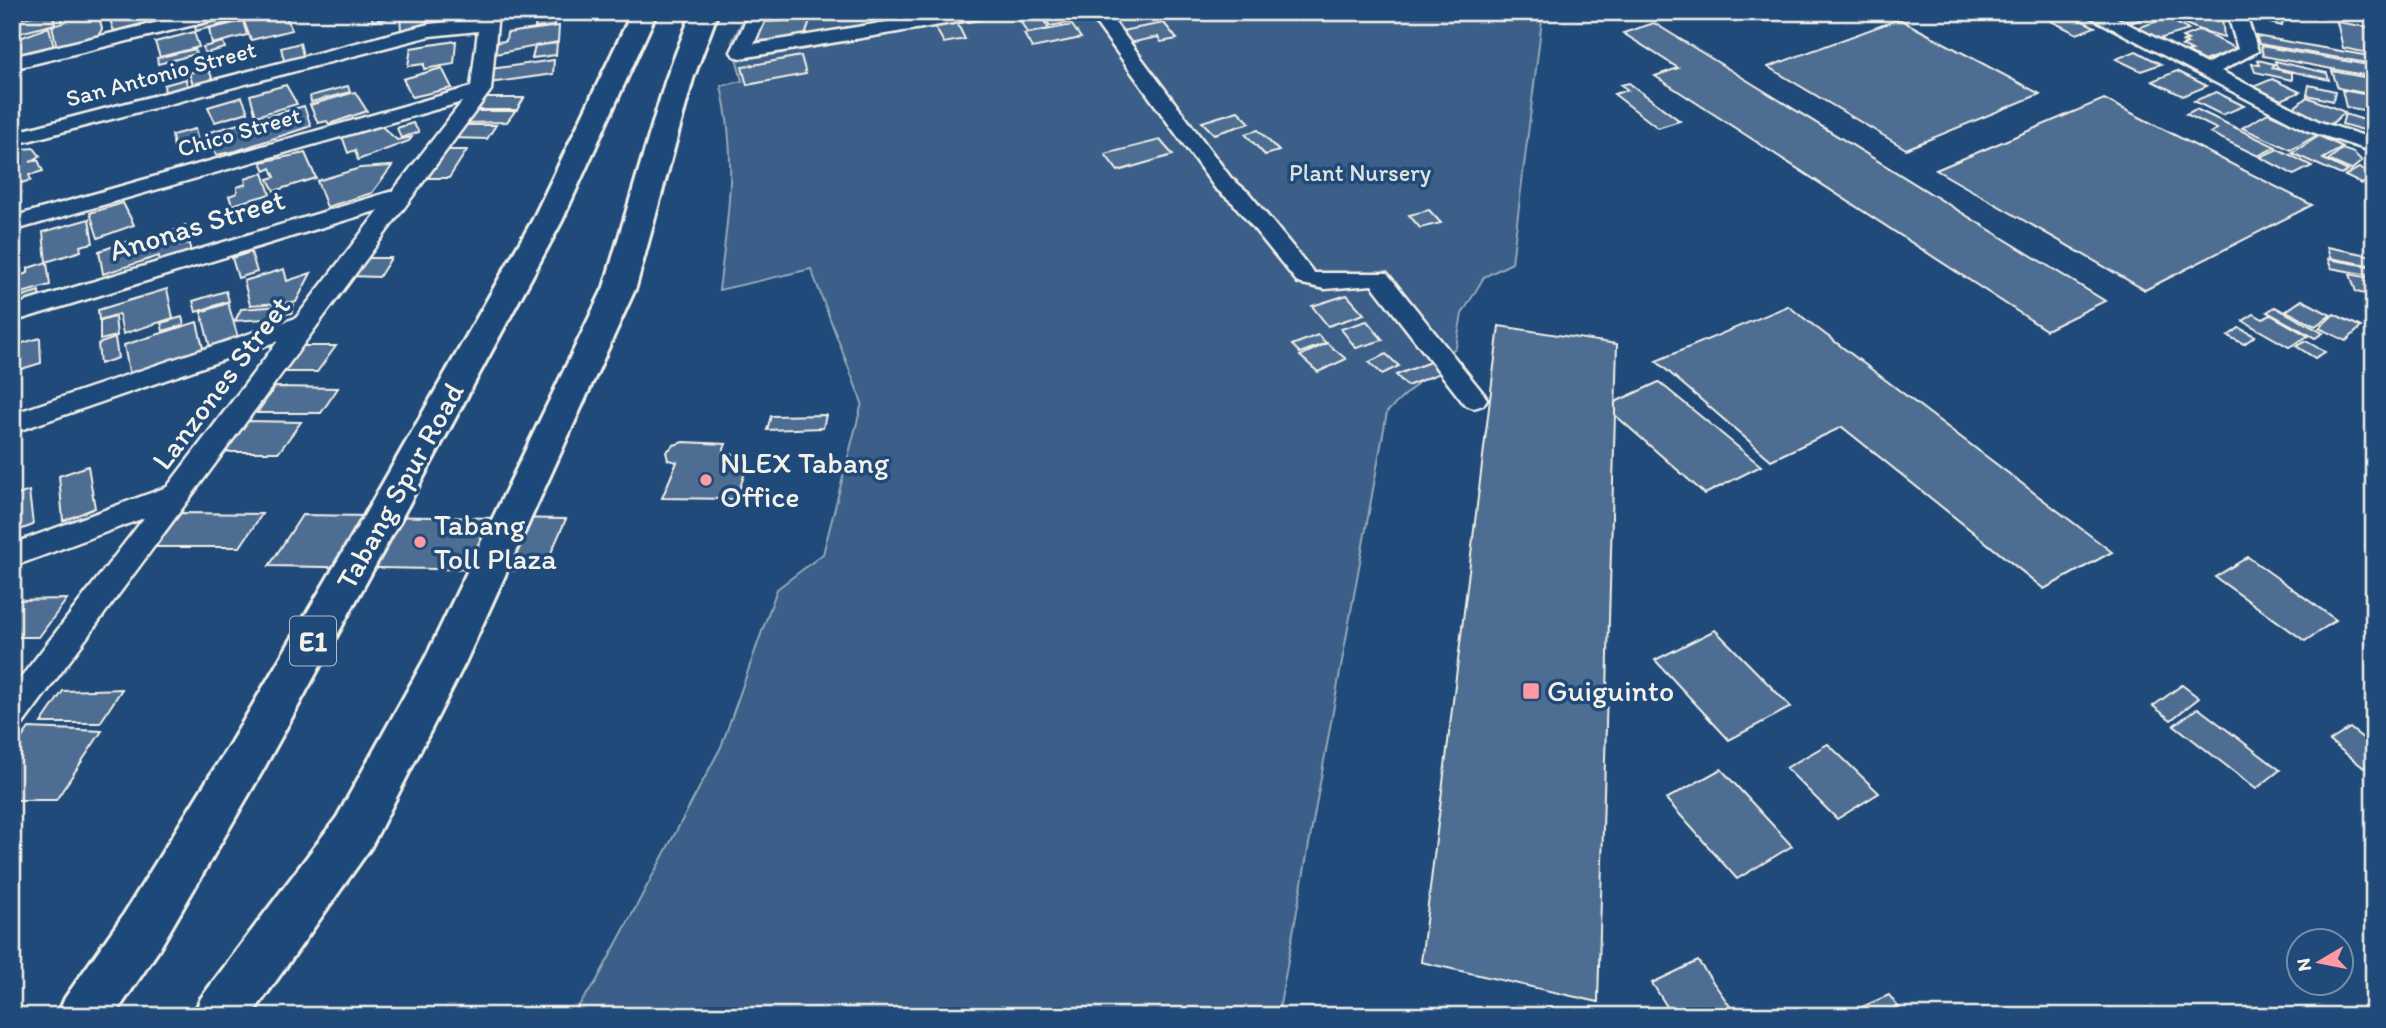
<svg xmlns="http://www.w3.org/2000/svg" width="2386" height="1028" viewBox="0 0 2386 1028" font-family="Itim,sans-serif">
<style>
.green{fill:#3a5f88;stroke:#97a8b8;stroke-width:2}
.building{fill:#4d6e92;stroke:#f4f1e8;stroke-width:2}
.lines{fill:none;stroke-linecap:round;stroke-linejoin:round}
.minor-casing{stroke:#f4f1e8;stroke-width:5}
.highway-casing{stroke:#f4f1e8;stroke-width:6}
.minor{fill:#1f4a7a;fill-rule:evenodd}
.highway{fill:#1f4a7a;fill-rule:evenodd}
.poi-dot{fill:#ff9aa2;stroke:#1f4a7a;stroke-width:2.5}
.labels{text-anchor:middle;stroke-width:7;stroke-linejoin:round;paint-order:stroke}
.far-street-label{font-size:24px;fill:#f4f1e8;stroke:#1f4a7a}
.far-park-label{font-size:24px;fill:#e1e2de;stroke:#1f4a7a}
.shield{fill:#1f4a7a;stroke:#b4bfc7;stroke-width:2}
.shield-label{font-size:28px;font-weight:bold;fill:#f4f1e8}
.street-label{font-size:30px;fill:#f4f1e8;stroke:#1f4a7a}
.poi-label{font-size:30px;fill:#f4f1e8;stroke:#1f4a7a;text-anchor:start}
</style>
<rect width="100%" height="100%" fill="#1f4a7a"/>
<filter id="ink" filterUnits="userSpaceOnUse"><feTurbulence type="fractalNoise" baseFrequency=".0143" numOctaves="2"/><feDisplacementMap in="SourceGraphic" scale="14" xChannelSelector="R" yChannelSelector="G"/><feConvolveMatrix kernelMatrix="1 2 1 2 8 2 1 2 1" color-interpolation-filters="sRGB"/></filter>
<g filter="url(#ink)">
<path class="green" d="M747,12h796l-31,251 -28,14 -22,37 -6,33 -69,65 -109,604h-707l25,-34 125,-235 56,-158 46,-35 39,-151 -51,-134 -92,21c9,-73 19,-130 2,-204l21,-5 -10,-39z"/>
<g class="building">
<path d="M52,12l3,12 -43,11v-15z"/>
<path d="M141,12l4,11 -31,8 -4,-11z"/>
<path d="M143,12h36l-33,9z"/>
<path d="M271,12h13l8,18 -41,10 -8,-21z"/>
<path d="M370,12h16l2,6 -15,3z"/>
<path d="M426,12l1,15 -26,5 -1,-19z"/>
<path d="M505,12h51v3l-53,6z"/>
<path d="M771,12h23l-2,7 -23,1z"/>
<path d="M1041,12h32l6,9 -29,5z"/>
<path d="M2056,12h9l30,15 -18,7 -34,-17z"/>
<path d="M2105,12h38l8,4 -24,8z"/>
<path d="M2164,12h32l26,5 2,20 -24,-7 -39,-16z"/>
<path d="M2252,12h32l-2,14 -31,-8z"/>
<path d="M89,13l1,5 9,-2 3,13 -4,7 -41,12 -5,-22 11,-3 -1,-5z"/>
<path d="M1040,14l9,15 -22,4 -8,-15z"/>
<path d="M555,15l-1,11 -19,2 1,-10z"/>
<path d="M233,17l2,4 -39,10 -1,-5z"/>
<path d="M2167,18l22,12 -30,9 -22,-11z"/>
<path d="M1899,19l141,75 -134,55 -138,-82z"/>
<path d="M810,20l-6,19 -49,2 6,-19z"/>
<path d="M243,21l4,14 -35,9 -3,-15z"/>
<path d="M956,21l9,18 -21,4 -10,-18z"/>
<path d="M2337,22l37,6v26l-31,-6z"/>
<path d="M1164,23l13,16 -16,3 -3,-5 -33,7 -9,-12z"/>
<path d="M1654,23l451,278 -59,29 -391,-254 23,-8 -55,-35z"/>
<path d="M1072,25l9,13 -49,10 -8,-14z"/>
<path d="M559,26l-1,16 -63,12 2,-12 9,-1 1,-8z"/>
<path d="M49,27l5,21 -42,14v-13l9,-2 -1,-9z"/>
<path d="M2200,30l37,19 -33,12 -17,-9 5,-1 -10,-5 6,-2 -5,-2 5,-2 -6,-3z"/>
<path d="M194,32l5,15 -39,10 -5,-15z"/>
<path d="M2256,36l113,20 4,8 -114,-20z"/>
<path d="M456,41l-2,23 -30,5v-5l-16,2 3,-18z"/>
<path d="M223,42l2,6 -20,5 -2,-6z"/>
<path d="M300,43l4,17 -19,4 -4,-16z"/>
<path d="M557,43l-1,12 -24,3 3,-12z"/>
<path d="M2261,46l113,20v11l-111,-21z"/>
<path d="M195,49l1,5 -38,10 -1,-6z"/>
<path d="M2136,51l25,13 -20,7 -25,-12z"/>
<path d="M801,56l5,18 -59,11 -5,-18z"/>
<path d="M554,60l-1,14 -64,9 2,-14z"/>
<path d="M2258,60l16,4 -2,4 20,5v7l-37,-8 -3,-8 8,1z"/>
<path d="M2275,61l52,12 2,7 -52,-12z"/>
<path d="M208,68l6,14 -20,5 -5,-14z"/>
<path d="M442,68l10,20 -40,9 -9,-18z"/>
<path d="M2177,71l30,15 -24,10 -31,-15z"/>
<path d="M2332,71l42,8v16l-36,-7z"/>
<path d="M186,79l1,9 -22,6 -1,-9z"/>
<path d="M2272,79l28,13 -19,8 -28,-13z"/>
<path d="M1629,83l51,38 -22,7 -44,-34 14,-4 -7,-5z"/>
<path d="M286,85l11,19 -41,12 -6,-21z"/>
<path d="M2309,85l26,6 -2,10 -26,-6z"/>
<path d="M348,86l2,6 -39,10 -1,-6z"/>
<path d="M2342,90l32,6v16l-28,-5z"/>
<path d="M355,92l12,19 -38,13 -2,-3 -9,2 -8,-18z"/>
<path d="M2216,92l28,14 -22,9 -28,-14z"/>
<path d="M242,97l6,15 -33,10 -7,-15z"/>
<path d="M2307,97l38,15 -16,14 -39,-15z"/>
<path d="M483,98h41l-7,12h-42z"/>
<path d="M2104,99l208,106 -167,85 -209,-120z"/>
<path d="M304,106l7,20 -75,25 -20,4 -10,-22z"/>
<path d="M2196,109l80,38 -18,9 -48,-23 7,-4 -31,-15z"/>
<path d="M472,111h43l-8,11 -43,1z"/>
<path d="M1238,111l12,12 -36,11 -12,-12z"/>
<path d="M2268,113l49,22 -26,15 -49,-22z"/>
<path d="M2345,114l29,9v10l-32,-9z"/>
<path d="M413,123l6,9 -18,6 -4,-10z"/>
<path d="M380,125l17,15 15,-3 -3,4 -51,19 -3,-10 -7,3 -6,-17z"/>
<path d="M462,125h34l-9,14 -35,-1z"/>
<path d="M195,129l3,12 -24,7 -2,-13z"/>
<path d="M1258,130l21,21 -14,4 -20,-21z"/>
<path d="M2319,136l24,11 -20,12 25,12 -7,4 -49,-22z"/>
<path d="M1160,140l13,15 -55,16 -13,-17z"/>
<path d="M34,148l6,8 -10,6 8,-2 5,11 -14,4 2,5 -19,6v-36z"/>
<path d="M2278,149l34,17 -18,9 -34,-18z"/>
<path d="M2342,149l12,4 8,8 -11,9 -23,-10z"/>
<path d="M440,150h27l-18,28h-27z"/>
<path d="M305,153l11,25 -42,13 -6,-12 7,-2 -4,-9 -6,3 -4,-9z"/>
<path d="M392,166l-20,27 -45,14 -10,-26 43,-13z"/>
<path d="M2359,168l15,7v3l-12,6 -17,-8z"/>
<path d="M263,173l7,21 -38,11 -3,-9 8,-3v-6l9,-3 -1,-5z"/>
<path d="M123,203l11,22 -36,13 -8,-25z"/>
<path d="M1429,210l12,13 -21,5 -11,-13z"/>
<path d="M89,219l4,24 -13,3 1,5 -35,11 -3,-30z"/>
<path d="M185,225v7l-10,6 4,7 11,-2v8l-30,10 -1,-5 -56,18 -4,-23 31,-10 2,3 19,-2z"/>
<path d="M2327,247l47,9v10l-44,-8z"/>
<path d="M251,252l6,20 -19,6 -6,-20z"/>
<path d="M363,258h28l-12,19 -29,-1z"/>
<path d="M2328,259l46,8v9l-43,-8z"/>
<path d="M47,262l3,23 -38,11v-18l16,-5v-5z"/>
<path d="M284,269l3,12 24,-8 -15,29 -46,3 -6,-24z"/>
<path d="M2350,274l24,5v17l-18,-4z"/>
<path d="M167,289l6,29 -50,16 -4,-20 -20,6 -1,-10z"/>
<path d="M39,291l1,11 -28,8v-11z"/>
<path d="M226,291l3,10 -33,11 -3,-11z"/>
<path d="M1347,295l17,19 -36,12 -16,-20z"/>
<path d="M2302,300l29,15 -16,11 -29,-15z"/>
<path d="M228,303l11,38 -28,10 -10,-39z"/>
<path d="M294,305l-2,8 -8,1 -6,12 -17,4 4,-11 -30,2 6,-12z"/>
<path d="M1788,306l324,246 -68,37 -202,-162 -71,33 -115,-99z"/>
<path d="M2275,307l48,26 -8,5 -48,-26z"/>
<path d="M2254,314l9,5 8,-4 37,21 -19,11 -46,-26z"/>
<path d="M2334,314l27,13 -15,14 -27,-13z"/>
<path d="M115,317l2,19 -17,4v-19z"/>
<path d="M182,317l2,8 -21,6 -2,-8z"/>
<path d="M1367,321l16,19 -27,8 -15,-19z"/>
<path d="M197,322l7,30 -74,25 -6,-32z"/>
<path d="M1499,326l118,18 -19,658 -177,-40z"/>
<path d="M2239,328l16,8 -11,8 -16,-8z"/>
<path d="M1318,335l8,8 -26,10 -8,-8z"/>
<path d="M40,338l1,25 -29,9v-26z"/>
<path d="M115,338l3,20 -18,6 -2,-20z"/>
<path d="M2306,341l19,11 -10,6 -19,-12z"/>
<path d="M1327,343l19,16 -28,13 -18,-16z"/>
<path d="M299,346h37l-19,26h-38z"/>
<path d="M1386,354l13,12 -17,8 -13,-12z"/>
<path d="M1430,362l10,11 -33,13 -11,-11z"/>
<path d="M1659,382l102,84 -56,28 -90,-79v-13z"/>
<path d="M275,387l63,1 -17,25h-64z"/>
<path d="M826,415l-3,13 -56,2 4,-14z"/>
<path d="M244,421l57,1 -22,30h-57z"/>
<path d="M683,442l43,2 -4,10 29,1 -15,44 -74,-1 15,-36 -9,-2 -2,-8 8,-7z"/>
<path d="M88,466l7,42 -32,13 -4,-45z"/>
<path d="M29,491l4,34 -21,8v-36z"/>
<path d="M181,513l81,1 -22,33h-85z"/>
<path d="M302,515l264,4 -23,52 -274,-5z"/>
<path d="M2248,557l88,63 -31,21 -90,-64z"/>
<path d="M67,599l-28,38h-27v-37z"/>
<path d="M1715,630l76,77 -62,33 -74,-80z"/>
<path d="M2182,685l17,13 -28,22 -18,-14z"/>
<path d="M122,689l-22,34h-59l22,-32z"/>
<path d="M2198,708l82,62 -24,19 -82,-64z"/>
<path d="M29,728l73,3 -46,69h-44v-48z"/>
<path d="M2350,728l24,19v14l-10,7 -34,-27z"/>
<path d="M1828,744l51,49 -42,26 -51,-51z"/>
<path d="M1721,769l71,77 -55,33 -71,-80z"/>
<path d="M1698,961l39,55h-64l-21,-33z"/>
<path d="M1889,995l16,21 -61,-1z"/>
</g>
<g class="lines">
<defs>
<g id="minor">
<path d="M201,12h33l-3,4 -219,53v-12z"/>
<path d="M480,12h18l-7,78 -468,634 -11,3v-38l132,-171 -132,49v-23l155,-57 111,-146 -266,92v-19l284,-96 83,-108 -367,112v-16l381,-115 69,-89 -450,129v-14l459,-130 7,-56 -48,5 -418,109v-12l417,-109 50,-5z"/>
<path d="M750,12h18l-14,32 193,-32h44l-9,6 -241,40 -7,-2 -3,-4z"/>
<path d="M1088,12h19l124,166 18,15 65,80h73l96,120 4,6 -4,6 -9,3 -9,-3 -93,-120 -47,4 -27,-6 -65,-80 -18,-15z"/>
<path d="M2081,12h24l101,52 32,-15 -11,-37h18l13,39 -37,20 99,51 54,17v13l-68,-22z"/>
</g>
<g id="highway">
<path d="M632,12h25l-95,209 -165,305 -134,244 -105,181 -44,65h-57l8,-18 57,-81 109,-175 133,-226 168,-295z"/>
<path d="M692,12h26l-25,67 -57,208 -171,376 -94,184 -120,169h-58l8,-18 136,-181 90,-162 177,-368 62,-208z"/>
</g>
</defs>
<use href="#minor" class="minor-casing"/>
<use href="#highway" class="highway-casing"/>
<use href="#minor" class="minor"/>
<use href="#highway" class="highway"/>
</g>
</g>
<g class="poi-dot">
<circle cx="706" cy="480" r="7"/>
<circle cx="420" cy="542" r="7"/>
<rect x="1522" y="682" width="18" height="18" rx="3.5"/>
</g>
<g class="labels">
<g class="far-street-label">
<text transform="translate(161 74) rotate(-15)" y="8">San Antonio Street</text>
<text transform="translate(239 132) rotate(-16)" y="8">Chico Street</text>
</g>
<g class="far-park-label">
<text x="1360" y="181">Plant Nursery</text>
</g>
<rect class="shield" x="290" y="616.5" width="46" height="49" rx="5"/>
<g class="shield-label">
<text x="313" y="651">E1</text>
</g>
<g class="street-label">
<text transform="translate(197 225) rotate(-17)" y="10">Anonas Street</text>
<text transform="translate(221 383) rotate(-53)" y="10">Lanzones Street</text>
<text transform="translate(400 486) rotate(-61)" y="10">Tabang Spur Road</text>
</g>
<g class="poi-label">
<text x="720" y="473">NLEX Tabang<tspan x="720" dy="34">Office</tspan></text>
<text x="434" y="535">Tabang<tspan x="434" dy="34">Toll Plaza</tspan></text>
<text x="1547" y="701">Guiguinto</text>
</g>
</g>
<rect width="2386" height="1028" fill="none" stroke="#1f4a7a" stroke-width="42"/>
<rect x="21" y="21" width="2344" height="986" fill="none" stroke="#f4f1e8" stroke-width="2.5" filter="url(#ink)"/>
<g transform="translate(2320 962) rotate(260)"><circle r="33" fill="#1f4a7a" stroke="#748da6" stroke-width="2"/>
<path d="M0-5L12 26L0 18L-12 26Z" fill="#ff9aa2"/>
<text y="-10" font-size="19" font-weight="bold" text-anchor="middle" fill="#f4f1e8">N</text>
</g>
</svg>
